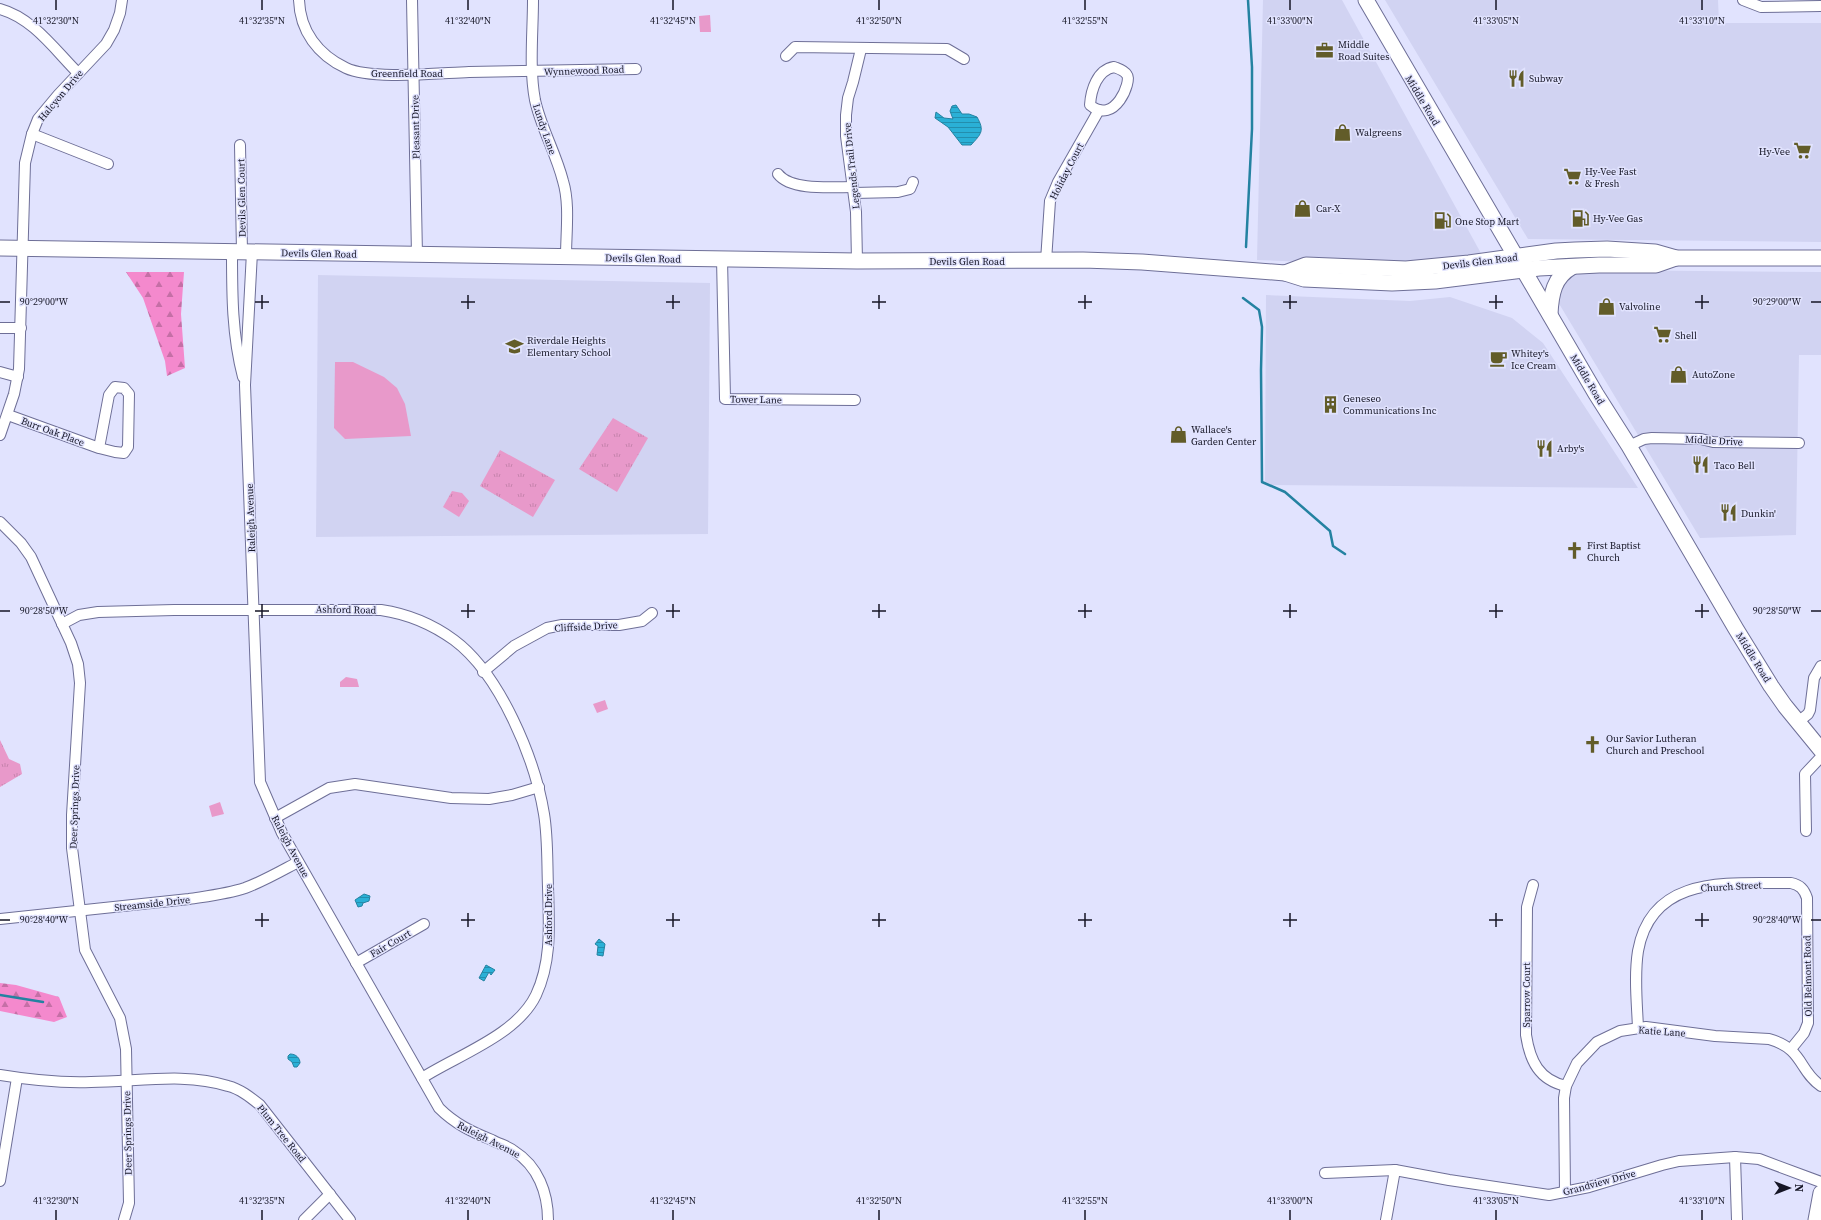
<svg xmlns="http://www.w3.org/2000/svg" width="1821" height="1220" viewBox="0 0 1821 1220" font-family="'Source Serif 4',serif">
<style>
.built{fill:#d1d3f2}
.green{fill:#e899ca}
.forest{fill:url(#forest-firs)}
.park{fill:url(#park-tufts)}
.water{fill:url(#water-rules);stroke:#2482a1}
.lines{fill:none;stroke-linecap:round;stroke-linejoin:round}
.stream{stroke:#2482a1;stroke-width:2.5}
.street-casing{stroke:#6e6f97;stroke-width:12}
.secondary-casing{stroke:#6e6f97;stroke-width:17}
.street{stroke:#fff;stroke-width:10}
.secondary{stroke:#fff;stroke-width:15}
.ticks{fill:none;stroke:#161626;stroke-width:1.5}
.labels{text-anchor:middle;stroke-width:3;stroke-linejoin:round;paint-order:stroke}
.poi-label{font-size:10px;fill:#161626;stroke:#e1e3fe;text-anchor:start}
.street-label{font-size:10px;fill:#161626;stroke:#e1e3fe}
.ticks-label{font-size:10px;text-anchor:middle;fill:#161626;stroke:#e1e3fe;stroke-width:3;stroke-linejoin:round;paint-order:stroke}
</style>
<defs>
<pattern id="forest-firs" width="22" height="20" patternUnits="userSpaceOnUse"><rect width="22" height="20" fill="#f489cd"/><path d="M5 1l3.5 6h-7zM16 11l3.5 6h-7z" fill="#c56fa6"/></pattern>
<pattern id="park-tufts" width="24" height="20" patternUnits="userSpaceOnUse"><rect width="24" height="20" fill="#e899ca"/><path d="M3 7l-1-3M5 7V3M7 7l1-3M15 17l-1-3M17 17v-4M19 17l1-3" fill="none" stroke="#c683ad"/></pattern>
<pattern id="water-rules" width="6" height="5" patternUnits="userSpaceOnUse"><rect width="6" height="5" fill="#2ab0d6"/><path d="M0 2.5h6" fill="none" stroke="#238ead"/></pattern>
</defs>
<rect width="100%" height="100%" fill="#e1e3fe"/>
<g class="built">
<path d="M1263,0h79l141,257 -74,9 -152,-6z"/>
<path d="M1385,0h333l1,23h102v219l-293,-3z"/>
<path d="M1591,270l230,2v83h-22l-3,180 -96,3 -142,-236 6,-23z"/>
<path d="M318,275l392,8 -2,251 -392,3z"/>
<path d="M1266,295l144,6 40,-4 62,21 31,25 95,145 -373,-3z"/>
</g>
<g class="green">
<path d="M710,15l1,17h-11l-1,-16z"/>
<path d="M335,362h18l31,15 13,11 8,16 6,32 -66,3 -11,-11z"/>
<path d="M346,677l11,2 2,8h-19v-5z"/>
<path d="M605,700l3,9 -11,4 -4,-9z"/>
<path d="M220,802l4,12 -12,3 -3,-11z"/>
</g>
<g class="forest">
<path d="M126,272h58l-3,42 4,54 -18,8 -2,-15 -22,-63z"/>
<path d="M0,983l16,2 43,12 8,20 -13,5 -54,-11z"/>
</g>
<g class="park">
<path d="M613,418l35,20 -31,54 -38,-23z"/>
<path d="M500,450l55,30 -22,37 -53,-31z"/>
<path d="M452,491l10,2 7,8 -10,16 -16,-10z"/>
<path d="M0,740l9,19 11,5 2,10 -22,13z"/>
</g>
<g class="water">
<path d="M956,105l6,9h7l8,3c8,14 4,17 -6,28h-9l-14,-18 -13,-9 1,-6 8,6 9,1 -3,-8 2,-5z"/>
<path d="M364,894l6,2 -1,5 -6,2 -1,3 -4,1 -3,-7z"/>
<path d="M599,939l6,5 -2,12 -6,-1 1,-9 -3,-2z"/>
<path d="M486,965l9,5 -4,5 -2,-3 -5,9 -5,-3z"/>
<path d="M290,1054c6,0 10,4 10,9l-3,4h-3l-2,-5 -4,-3v-3z"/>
</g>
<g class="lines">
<g class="stream">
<path d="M1246,247l6,-118v-62l-4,-67"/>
<path d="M1243,298l16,12 3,17 -1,43 1,112 23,10 45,39 3,15 12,8"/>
<path d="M0,995l43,7"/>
</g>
<defs>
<g id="street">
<path d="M299,0c1,31 19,55 47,68 25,12 93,5 123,4 56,-1 111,-2 167,-3"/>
<path d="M412,0l5,255"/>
<path d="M533,0c0,32 -4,68 2,100 6,28 21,53 28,81 7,23 3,51 3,76"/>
<path d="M1743,0l18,7 60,-1"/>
<path d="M0,9c33,9 55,41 78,64"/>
<path d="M786,56l9,-9 152,2 17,10"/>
<path d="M1114,67c5,2 10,3 13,8 5,6 -12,51 -37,30 1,-15 7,-35 24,-38z"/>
<path d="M32,134l76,30"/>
<path d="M240,145l2,107"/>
<path d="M778,174c13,17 55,13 75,13"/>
<path d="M854,193l44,-1 12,-3 3,-7"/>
<path d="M232,252c0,42 0,83 11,125"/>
<path d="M252,252l-7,133 15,397 22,51 157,275c16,16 33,24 53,32 7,4 16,6 22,11 24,15 34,42 34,69"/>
<path d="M722,259l3,140 130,1"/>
<path d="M857,261l-1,-49 -10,-76v-21l2,-17 5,-16 8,-33"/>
<path d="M1046,261l4,-60 8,-19 41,-72"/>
<path d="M0,328h21"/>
<path d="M0,372l18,5"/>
<path d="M8,415l91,33 16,4 9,1 4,-6 1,-53 -5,-6 -9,-1 -6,8 -10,53"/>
<path d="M0,435l14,-41 5,-25 6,-206 7,-29 6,-15 20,-24 48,-51 8,-14 6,-17 2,-13"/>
<path d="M1629,446l15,-7 8,-1 49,1 12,3 86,1"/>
<path d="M0,522l21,21 10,14 40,86 7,21 2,19 -8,132v33l13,102 35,68 6,31 3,154 -5,17"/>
<path d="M62,624l17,-9 19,-3 76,-2h207c27,4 51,14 73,30 46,34 81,119 90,174 4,24 3,49 4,73 1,37 4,74 -12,108 -19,40 -78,60 -114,83"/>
<path d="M483,672l31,-26 33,-18 15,-3h57l23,-4 10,-8"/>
<path d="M1798,722l10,-8 2,-4 4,-32 7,-12"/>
<path d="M275,818l54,-30 26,-4 96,14 38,1 23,-4 27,-8"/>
<path d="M1806,831l-1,-57 16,-17"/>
<path d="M1533,885l-6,22 -1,128c4,26 13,45 40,51"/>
<path d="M0,919l189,-20c19,-3 38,-5 56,-11 19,-7 36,-17 53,-26"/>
<path d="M356,963l68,-39"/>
<path d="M1638,1028c-1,-25 -4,-52 0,-77 14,-78 93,-67 153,-68 9,2 13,6 16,15l1,125 -4,10 -13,16"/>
<path d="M0,1075c30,5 61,8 91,7 45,0 94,-10 137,4 12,3 22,11 32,19l90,115"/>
<path d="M1735,1157l2,63"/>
<path d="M1325,1173l70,-3 54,10 100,15 40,-8 73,-22 17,-4 56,-4 24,2 62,23"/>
<path d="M0,1181l17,-103"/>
<path d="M1565,1192l-1,-94 2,-12 11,-23 20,-21 23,-11 26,-4 69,9 54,3c35,10 29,31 52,47"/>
<path d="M304,1220l26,-26"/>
<path d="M1386,1220l9,-50"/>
</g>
<g id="secondary">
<path d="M1366,0l230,394 33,52 107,183 35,57 14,20 36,44"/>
<path d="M0,248l857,13 226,-1 59,2 143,11 19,6 88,4 43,-2 104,-13 60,-3h57l20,-7"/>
<path d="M1285,273l21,-8 100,4 63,-6 87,-12 19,-1 32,-1 48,3 21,6h145"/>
<path d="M1550,314c1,-20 4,-37 22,-47"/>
<path d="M1816,1220l5,-27"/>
</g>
</defs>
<use href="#street" class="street-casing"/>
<use href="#secondary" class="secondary-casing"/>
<use href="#street" class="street"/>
<use href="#secondary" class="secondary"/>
</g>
<path class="ticks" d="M56,0v10M262,0v10M468,0v10M673,0v10M879,0v10M1085,0v10M1290,0v10M1496,0v10M1702,0v10M262,295v14M468,295v14M673,295v14M879,295v14M1085,295v14M1290,295v14M1496,295v14M1702,295v14M0,302h10M255,302h14M461,302h14M666,302h14M872,302h14M1078,302h14M1283,302h14M1489,302h14M1695,302h14M1811,302h10M262,604v14M468,604v14M673,604v14M879,604v14M1085,604v14M1290,604v14M1496,604v14M1702,604v14M0,611h10M255,611h14M461,611h14M666,611h14M872,611h14M1078,611h14M1283,611h14M1489,611h14M1695,611h14M1811,611h10M262,913v14M468,913v14M673,913v14M879,913v14M1085,913v14M1290,913v14M1496,913v14M1702,913v14M0,920h10M255,920h14M461,920h14M666,920h14M872,920h14M1078,920h14M1283,920h14M1489,920h14M1695,920h14M1811,920h10M56,1210v10M262,1210v10M468,1210v10M673,1210v10M879,1210v10M1085,1210v10M1290,1210v10M1496,1210v10M1702,1210v10"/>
<defs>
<symbol id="office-bare" viewBox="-9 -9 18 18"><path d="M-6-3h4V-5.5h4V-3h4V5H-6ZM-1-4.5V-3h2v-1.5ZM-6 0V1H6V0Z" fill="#625c29" stroke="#e1e3fe" stroke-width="2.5" paint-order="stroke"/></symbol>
<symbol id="restaurant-bare" viewBox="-9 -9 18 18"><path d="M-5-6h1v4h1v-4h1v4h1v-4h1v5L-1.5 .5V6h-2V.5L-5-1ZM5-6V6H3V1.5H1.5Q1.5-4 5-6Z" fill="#625c29" stroke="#e1e3fe" stroke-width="2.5" paint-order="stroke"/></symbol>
<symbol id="shop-bare" viewBox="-9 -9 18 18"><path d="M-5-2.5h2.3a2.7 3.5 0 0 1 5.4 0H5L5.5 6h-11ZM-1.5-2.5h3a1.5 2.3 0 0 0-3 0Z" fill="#625c29" stroke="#e1e3fe" stroke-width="2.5" paint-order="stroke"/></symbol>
<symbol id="supermarket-bare" viewBox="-9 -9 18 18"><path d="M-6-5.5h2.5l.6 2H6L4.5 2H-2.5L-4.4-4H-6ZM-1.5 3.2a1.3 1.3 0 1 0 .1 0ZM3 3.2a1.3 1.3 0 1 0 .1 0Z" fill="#625c29" stroke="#e1e3fe" stroke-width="2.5" paint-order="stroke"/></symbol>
<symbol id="fuel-bare" viewBox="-9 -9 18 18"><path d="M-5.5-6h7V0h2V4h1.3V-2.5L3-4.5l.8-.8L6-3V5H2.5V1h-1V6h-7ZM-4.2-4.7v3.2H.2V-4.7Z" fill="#625c29" stroke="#e1e3fe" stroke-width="2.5" paint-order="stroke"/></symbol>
<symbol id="school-bare" viewBox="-9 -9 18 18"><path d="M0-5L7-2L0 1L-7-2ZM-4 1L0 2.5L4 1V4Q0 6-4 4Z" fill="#625c29" stroke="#e1e3fe" stroke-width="2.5" paint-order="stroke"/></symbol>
<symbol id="cafe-bare" viewBox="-9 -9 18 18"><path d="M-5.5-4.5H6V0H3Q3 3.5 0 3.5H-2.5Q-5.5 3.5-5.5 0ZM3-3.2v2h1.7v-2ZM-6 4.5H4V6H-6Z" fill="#625c29" stroke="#e1e3fe" stroke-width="2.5" paint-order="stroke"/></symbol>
<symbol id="building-bare" viewBox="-9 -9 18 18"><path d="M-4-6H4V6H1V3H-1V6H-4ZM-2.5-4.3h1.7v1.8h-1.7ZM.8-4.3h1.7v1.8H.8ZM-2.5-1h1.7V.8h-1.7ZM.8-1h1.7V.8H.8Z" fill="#625c29" stroke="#e1e3fe" stroke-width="2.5" paint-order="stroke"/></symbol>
<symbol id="church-bare" viewBox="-9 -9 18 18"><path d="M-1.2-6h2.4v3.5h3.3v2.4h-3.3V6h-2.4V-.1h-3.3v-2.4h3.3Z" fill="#625c29" stroke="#e1e3fe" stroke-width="2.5" paint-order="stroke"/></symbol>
</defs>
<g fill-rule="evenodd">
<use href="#office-bare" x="1312" y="38" width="25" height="25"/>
<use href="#restaurant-bare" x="1504" y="66" width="25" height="25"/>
<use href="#shop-bare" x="1330" y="120" width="25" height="25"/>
<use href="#supermarket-bare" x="1790" y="138" width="25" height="25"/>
<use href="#supermarket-bare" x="1560" y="164" width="25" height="25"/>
<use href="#shop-bare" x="1290" y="196" width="25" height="25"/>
<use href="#fuel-bare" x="1568" y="206" width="25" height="25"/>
<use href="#fuel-bare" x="1430" y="208" width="25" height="25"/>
<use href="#shop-bare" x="1594" y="294" width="25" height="25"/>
<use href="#supermarket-bare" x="1650" y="322" width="25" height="25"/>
<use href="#school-bare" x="502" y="334" width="25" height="25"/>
<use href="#cafe-bare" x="1486" y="346" width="25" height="25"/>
<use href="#shop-bare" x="1666" y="362" width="25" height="25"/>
<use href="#building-bare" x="1318" y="392" width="25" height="25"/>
<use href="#shop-bare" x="1166" y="422" width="25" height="25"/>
<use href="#restaurant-bare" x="1532" y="436" width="25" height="25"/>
<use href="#restaurant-bare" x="1688" y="452" width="25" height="25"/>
<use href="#restaurant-bare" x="1716" y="500" width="25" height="25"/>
<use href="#church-bare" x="1562" y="538" width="25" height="25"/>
<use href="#church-bare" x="1580" y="732" width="25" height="25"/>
</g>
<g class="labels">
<g class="poi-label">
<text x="1338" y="48">Middle<tspan x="1338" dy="12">Road Suites</tspan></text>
<text x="1529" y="82">Subway</text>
<text x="1355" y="136">Walgreens</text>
<text x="1790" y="155" text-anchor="end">Hy-Vee</text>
<text x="1585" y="175">Hy-Vee Fast<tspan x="1585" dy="12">&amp; Fresh</tspan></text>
<text x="1316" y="212">Car-X</text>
<text x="1593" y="222">Hy-Vee Gas</text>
<text x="1455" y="225">One Stop Mart</text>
<text x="1619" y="310">Valvoline</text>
<text x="1675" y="339">Shell</text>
<text x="527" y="344">Riverdale Heights<tspan x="527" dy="12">Elementary School</tspan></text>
<text x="1511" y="357">Whitey's<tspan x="1511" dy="12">Ice Cream</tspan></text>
<text x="1692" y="378">AutoZone</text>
<text x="1343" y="402">Geneseo<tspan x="1343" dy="12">Communications Inc</tspan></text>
<text x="1191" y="433">Wallace's<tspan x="1191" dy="12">Garden Center</tspan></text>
<text x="1557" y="452">Arby's</text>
<text x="1714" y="469">Taco Bell</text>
<text x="1741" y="517">Dunkin'</text>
<text x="1587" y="549">First Baptist<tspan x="1587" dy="12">Church</tspan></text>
<text x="1606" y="742">Our Savior Lutheran<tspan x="1606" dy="12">Church and Preschool</tspan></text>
</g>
<g class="street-label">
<text transform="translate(584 70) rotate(-2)" y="4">Wynnewood Road</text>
<text x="407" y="77">Greenfield Road</text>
<text transform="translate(60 95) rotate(-50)" y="4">Halcyon Drive</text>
<text transform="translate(1423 100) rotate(59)" y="4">Middle Road</text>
<text transform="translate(415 127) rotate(-91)" y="4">Pleasant Drive</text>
<text transform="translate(545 129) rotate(71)" y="4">Lundy Lane</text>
<text transform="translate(851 166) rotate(-96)" y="4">Legends Trail Drive</text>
<text transform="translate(1066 171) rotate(-63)" y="4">Holiday Court</text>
<text transform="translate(241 198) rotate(-91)" y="4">Devils Glen Court</text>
<text transform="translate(319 253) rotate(1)" y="4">Devils Glen Road</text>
<text transform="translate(643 258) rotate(1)" y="4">Devils Glen Road</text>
<text x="967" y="265">Devils Glen Road</text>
<text transform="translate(1480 261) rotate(-7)" y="4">Devils Glen Road</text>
<text transform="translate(1588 379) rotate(59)" y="4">Middle Road</text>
<text transform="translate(756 399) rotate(1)" y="4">Tower Lane</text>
<text transform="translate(53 431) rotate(20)" y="4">Burr Oak Place</text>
<text transform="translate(1714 440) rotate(3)" y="4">Middle Drive</text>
<text transform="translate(250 518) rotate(-92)" y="4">Raleigh Avenue</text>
<text transform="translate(346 609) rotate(1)" y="4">Ashford Road</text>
<text transform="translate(586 626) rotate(-3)" y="4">Cliffside Drive</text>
<text transform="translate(1754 657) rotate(58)" y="4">Middle Road</text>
<text transform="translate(74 807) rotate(-88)" y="4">Deer Springs Drive</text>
<text transform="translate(291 846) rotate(62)" y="4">Raleigh Avenue</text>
<text transform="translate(1731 886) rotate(-3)" y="4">Church Street</text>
<text transform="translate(152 903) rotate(-6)" y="4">Streamside Drive</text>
<text transform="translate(548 915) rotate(-90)" y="4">Ashford Drive</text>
<text transform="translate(390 943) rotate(-30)" y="4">Fair Court</text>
<text transform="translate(1807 976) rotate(-91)" y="4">Old Belmont Road</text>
<text transform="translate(1526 995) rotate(-90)" y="4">Sparrow Court</text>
<text transform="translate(1662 1031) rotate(4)" y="4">Katie Lane</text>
<text transform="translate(127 1133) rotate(-91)" y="4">Deer Springs Drive</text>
<text transform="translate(282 1133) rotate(51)" y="4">Plum Tree Road</text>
<text transform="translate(489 1139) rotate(27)" y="4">Raleigh Avenue</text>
<text transform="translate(1599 1182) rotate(-15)" y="4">Grandview Drive</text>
</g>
</g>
<g class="ticks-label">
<text x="56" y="24">41°32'30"N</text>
<text x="262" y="24">41°32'35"N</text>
<text x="468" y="24">41°32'40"N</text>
<text x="673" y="24">41°32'45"N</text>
<text x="879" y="24">41°32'50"N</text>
<text x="1085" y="24">41°32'55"N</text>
<text x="1290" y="24">41°33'00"N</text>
<text x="1496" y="24">41°33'05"N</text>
<text x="1702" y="24">41°33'10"N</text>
<text x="1777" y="305">90°29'00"W</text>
<text x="44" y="305">90°29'00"W</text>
<text x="1777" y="614">90°28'50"W</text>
<text x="44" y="614">90°28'50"W</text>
<text x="1777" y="923">90°28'40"W</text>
<text x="44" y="923">90°28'40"W</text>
<text x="56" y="1204">41°32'30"N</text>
<text x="262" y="1204">41°32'35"N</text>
<text x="468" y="1204">41°32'40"N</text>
<text x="673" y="1204">41°32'45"N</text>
<text x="879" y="1204">41°32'50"N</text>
<text x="1085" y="1204">41°32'55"N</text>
<text x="1290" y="1204">41°33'00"N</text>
<text x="1496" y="1204">41°33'05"N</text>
<text x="1702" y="1204">41°33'10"N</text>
</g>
<g transform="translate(1789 1188) rotate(90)" stroke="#e1e3fe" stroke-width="3" paint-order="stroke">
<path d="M0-3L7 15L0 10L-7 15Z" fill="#161626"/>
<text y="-6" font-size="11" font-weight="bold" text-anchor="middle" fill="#161626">N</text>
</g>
</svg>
